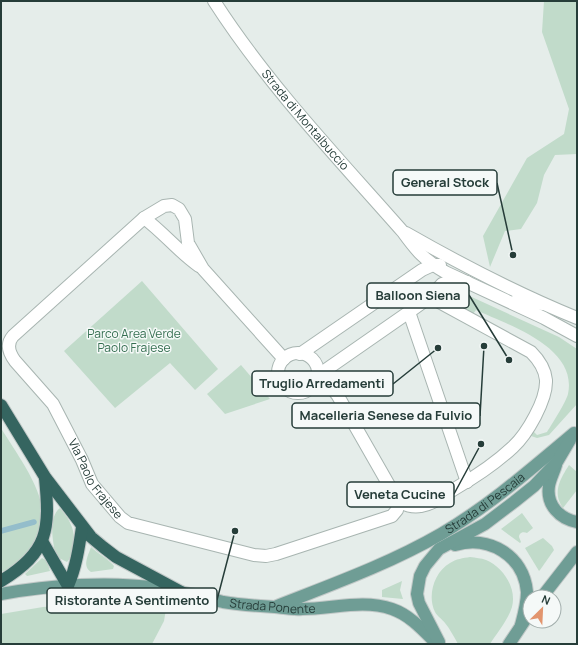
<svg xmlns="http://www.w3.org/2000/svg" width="578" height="645" viewBox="0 0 578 645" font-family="Manrope,sans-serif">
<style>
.green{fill:#c1dbca}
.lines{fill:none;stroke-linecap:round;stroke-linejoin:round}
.stream{stroke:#94bdcb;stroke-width:5.5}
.minor-casing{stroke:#a8b5b1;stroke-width:14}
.major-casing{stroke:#c2c9c8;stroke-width:14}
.highway-casing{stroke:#c2c9c8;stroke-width:14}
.minor{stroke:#fff;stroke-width:12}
.major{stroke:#6f9d95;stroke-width:12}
.highway{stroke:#356560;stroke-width:12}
.labels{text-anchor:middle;stroke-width:3;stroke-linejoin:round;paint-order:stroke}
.street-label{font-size:12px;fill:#263d39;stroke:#f5f9f8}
.park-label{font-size:12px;fill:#356f51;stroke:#f5f9f8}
.leader{fill:none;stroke:#263d39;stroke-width:1.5}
.callout-dot{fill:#263d39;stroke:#f5f9f8;stroke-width:1.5}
.callout{fill:#f5f9f8;stroke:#263d39;stroke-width:1.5}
.callout-label{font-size:13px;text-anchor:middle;font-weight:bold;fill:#263d39}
</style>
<rect width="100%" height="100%" fill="#e5edea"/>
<g class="green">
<path d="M544,1h33v153l-22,1 -11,20 -7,28 -16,26 -16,2 -15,36 -7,-31 44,-78 37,-24 5,-25 -27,-77z"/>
<path d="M142,281l76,88 -23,21 -25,-27 -55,45 -51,-57z"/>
<path d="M463,293l96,44 18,12v55l-28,31 -12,3 -6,-2 2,-5 4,4 10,-3c5,-8 19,-30 21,-38 10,-47 -60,-69 -92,-84l-3,4 -17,-10z"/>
<path d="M241,365l29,34 -45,15 -18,-20z"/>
<path d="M1,428c13,22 42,60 41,85 0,10 -4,20 -8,29 -9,17 -16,24 -33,30z"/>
<path d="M569,465l8,7v18l-14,18c-11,-15 -3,-29 6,-43z"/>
<path d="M60,508c4,5 9,11 11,17 5,10 4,30 -4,37l-10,-5 -2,-4c-2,-13 -7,-36 5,-45z"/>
<path d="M522,513l11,15 -6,5c-4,-2 -8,0 -8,4l2,5 -1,1 -19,-14z"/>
<path d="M543,538l9,8 2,4 -14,20 -1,1 -14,-23z"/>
<path d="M91,547c5,5 20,14 23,19l-1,3 -22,3c-9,-6 -3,-16 0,-25z"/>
<path d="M470,557c6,1 11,1 16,3 17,7 31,28 26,47 -4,13 -15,26 -22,37h-32c-4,-7 -8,-15 -13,-21 -3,-4 -8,-7 -10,-11 -8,-16 -1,-40 15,-49 6,-4 13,-5 20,-6z"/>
<path d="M42,558l5,3 3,10 -23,5 -2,-2z"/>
<path d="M402,581l-2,9 3,9 -21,-2v-7z"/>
<path d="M119,601l48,2 -3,18 -12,23h-151v-30l42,-7z"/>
</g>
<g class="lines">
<path class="stream" d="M1,531l33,-9"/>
<defs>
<g id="minor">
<path id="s1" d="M214,1c54,84 124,157 189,231 13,18 22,29 42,40l99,46 33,18"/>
<path d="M144,218c20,15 35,34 55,48"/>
<path d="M406,233c56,32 112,61 171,85"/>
<path d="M430,297l101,55c8,8 14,16 15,28 1,20 -19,54 -33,67 -17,16 -38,30 -57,41 -10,6 -22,16 -35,18 -8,2 -16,-1 -23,-5l-60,-105 -6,-8 -15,-12 92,-64 21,-15 12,-13 10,-3 15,1"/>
<path d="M518,298l14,5 11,1"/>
<path d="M409,312l58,170"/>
<circle cx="298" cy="373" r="20"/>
<path d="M300,354l122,-84 11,-5h7"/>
<path id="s2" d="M284,359l-81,-90 -15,-26 -3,-24 -6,-10 -7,-4 -8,1 -20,12 -131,118c-7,8 -4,17 2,25l38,43 29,56 10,24 28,33 8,6 126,32 12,1 10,-2 116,-38 5,-6 1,-9"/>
</g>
<g id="major">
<path d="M556,465c-2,7 -6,14 -7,21 -3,19 11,33 28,36"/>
<path d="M455,545c33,-10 69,10 72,47 0,11 -3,22 -6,33"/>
<path id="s3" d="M1,594c49,-9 108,-13 157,-6 22,3 44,9 65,14 17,3 34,4 52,5 9,1 18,3 27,2 30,0 61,-10 90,0 18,6 32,22 45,35"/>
<path d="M542,597l35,-45"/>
<path id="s4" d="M277,606c56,-22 112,-42 164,-72 48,-28 90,-65 133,-101"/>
<path d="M439,642l-20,-39 -2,-9 3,-18 5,-10 14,-17 46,-25 29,-22 20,-16 23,-24 13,-22"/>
<path d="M509,644l16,-24"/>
</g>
<g id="highway">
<path d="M1,405l44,72 46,60 12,10 13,10 67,36"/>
<path d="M42,541l26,45"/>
<path d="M1,581c48,-29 49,-52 44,-103"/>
<path d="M68,586c8,-19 11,-38 14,-59"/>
</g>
</defs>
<use href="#minor" class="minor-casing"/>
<use href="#major" class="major-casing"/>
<use href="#highway" class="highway-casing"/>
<use href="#minor" class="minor"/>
<use href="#major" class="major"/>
<use href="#highway" class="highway"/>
</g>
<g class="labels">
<g class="street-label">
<text dy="4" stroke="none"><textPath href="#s1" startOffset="150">Strada di Montalbuccio</textPath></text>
<text dy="4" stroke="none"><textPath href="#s2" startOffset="574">Via Paolo Frajese</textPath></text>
<text dy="4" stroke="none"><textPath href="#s4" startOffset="233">Strada di Pescaia</textPath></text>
<text dy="4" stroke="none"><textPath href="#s3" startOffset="274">Strada Ponente</textPath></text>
</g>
<g class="park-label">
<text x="134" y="338">Parco Area Verde<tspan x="134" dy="14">Paolo Frajese</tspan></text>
</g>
</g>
<path class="leader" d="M513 255L497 183M509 360L469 295M438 348L393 384M484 346L480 416M481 444L454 494M235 531L217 600"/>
<g class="callout-dot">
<circle cx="513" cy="255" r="4"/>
<circle cx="509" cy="360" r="4"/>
<circle cx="438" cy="348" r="4"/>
<circle cx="484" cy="346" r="4"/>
<circle cx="481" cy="444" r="4"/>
<circle cx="235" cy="531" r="4"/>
</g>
<g class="callout">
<rect x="393" y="170" width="104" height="25" rx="4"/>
<rect x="367" y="283" width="102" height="25" rx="4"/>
<rect x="252" y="371" width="141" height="25" rx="4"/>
<rect x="292" y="403" width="188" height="25" rx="4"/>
<rect x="347" y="482" width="107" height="25" rx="4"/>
<rect x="47" y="588" width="170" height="25" rx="4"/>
</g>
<g class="callout-label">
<text x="445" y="187">General Stock</text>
<text x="418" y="300">Balloon Siena</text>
<text x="322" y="388">Truglio Arredamenti</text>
<text x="386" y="420">Macelleria Senese da Fulvio</text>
<text x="400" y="499">Veneta Cucine</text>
<text x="132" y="605">Ristorante A Sentimento</text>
</g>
<rect width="578" height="645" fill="none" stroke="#263d39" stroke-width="4"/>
<g transform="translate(542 609) rotate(24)"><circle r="19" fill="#f5f9f8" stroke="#a2aeac"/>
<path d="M0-3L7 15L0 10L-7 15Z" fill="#e2956e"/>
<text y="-6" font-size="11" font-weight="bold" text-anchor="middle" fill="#263d39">N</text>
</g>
</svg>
